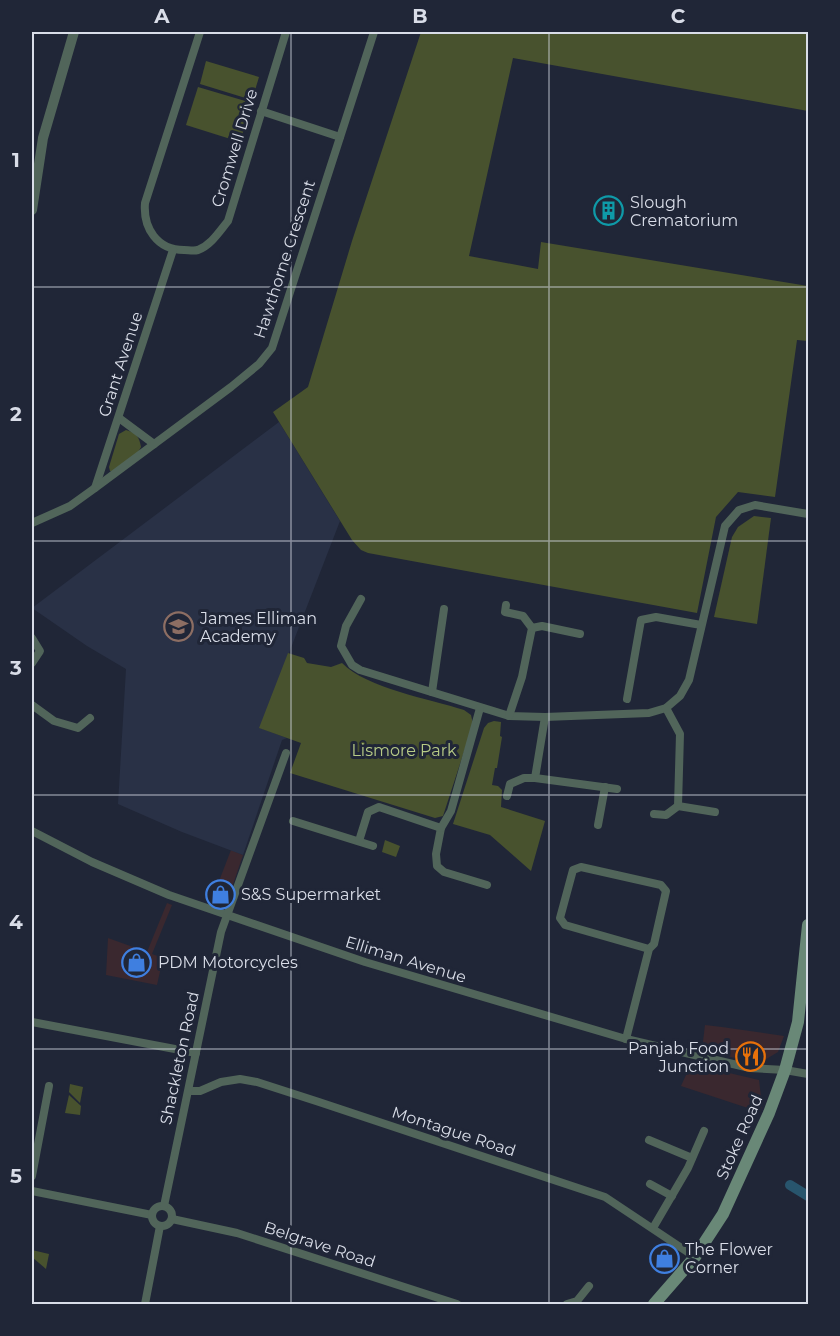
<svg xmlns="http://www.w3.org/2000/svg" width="840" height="1336" viewBox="0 0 840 1336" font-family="Montserrat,sans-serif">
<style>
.commercial{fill:#3a282f}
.built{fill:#293146}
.green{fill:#48522e}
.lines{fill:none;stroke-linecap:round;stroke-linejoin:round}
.canal{stroke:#28556d;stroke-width:10}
.minor{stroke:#51655a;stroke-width:8}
.tertiary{stroke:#51655a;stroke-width:10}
.secondary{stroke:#698877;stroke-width:12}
.grid{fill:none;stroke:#d9dde8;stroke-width:1.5;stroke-opacity:0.55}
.labels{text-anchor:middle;stroke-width:6;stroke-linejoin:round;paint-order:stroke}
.street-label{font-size:16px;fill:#d9dde8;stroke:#202637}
.poi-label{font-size:16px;fill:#d9dde8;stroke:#202637;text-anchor:start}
.park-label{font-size:16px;fill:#b7cb86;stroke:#202637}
.neatline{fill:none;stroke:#d9dde8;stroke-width:2}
.grid-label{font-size:20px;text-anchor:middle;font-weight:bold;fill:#d9dde8}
</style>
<rect width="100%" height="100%" fill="#202637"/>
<g class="commercial">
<path d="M231,850l12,5 -18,53 -14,-6z"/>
<path d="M167,903l5,2 -20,49 11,4 -6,27 -51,-10 2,-37 39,14z"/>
<path d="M705,1025l17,2 62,9 -6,16 -15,9 -28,-3 -33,-8z"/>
<path d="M691,1064l68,16 3,26 -2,6 -79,-26z"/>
</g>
<path class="built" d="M279,422l61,99 -80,207 27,10 -5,2 -39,115 -61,-23 -64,-28 8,-135 -39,-23 -55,-38z"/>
<g class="green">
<path d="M421,32h387v79l-295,-53 -44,198 69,13 3,-27 267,44v55l-11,-1 -22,157 -37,-5 -22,25 -19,96 -329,-60 -7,-3 -9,-10 -79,-128 35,-25 44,-146z"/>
<path d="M206,61l53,16 -7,23 -52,-16z"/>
<path d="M198,87l54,16 -12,39 -54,-17z"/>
<path d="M126,430c11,3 13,7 15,17l-4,7 -24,18 -3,-1 -1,-4 10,-33z"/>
<path d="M754,516l17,2 -14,106 -43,-7 18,-80 6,-10z"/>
<path d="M288,653l16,5 3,5 24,4 11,-4c24,25 88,36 122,47l7,5 2,9 -30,92 -8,2 -145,-45 11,-30 -42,-15z"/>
<path d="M494,721l7,1 -1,14 2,1 -5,31h-2l-3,17 6,1 4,4 -1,17 44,14 -14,50 -41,-36 -37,-11 31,-96 4,-5z"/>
<path d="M385,840l15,6 -4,11 -14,-5z"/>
<path d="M70,1084l13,3 -3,16 -11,-11z"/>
<path d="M69,1095l12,11 -1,9 -15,-2z"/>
<path d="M32,1250l17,4 -3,15 -14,-12z"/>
</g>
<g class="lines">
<path class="canal" d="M790,1185l18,11"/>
<g class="minor">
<path d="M200,32l-55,171c-2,25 12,47 39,47 4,0 10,1 14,0 13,-5 21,-18 30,-29l58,-189"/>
<path d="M261,111l79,26"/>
<path d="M119,418l35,26"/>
<path d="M95,488l78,-238"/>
<path d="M32,523l38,-17 25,-18 136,-101 28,-23 13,-16 102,-316"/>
<path d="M361,599l-15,27 -5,20 11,19 8,5 149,46 36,1 104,-4 17,-5 14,-12 9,-16 36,-154 14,-16 16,-5 53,9"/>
<path d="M506,605l-1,7 18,4 9,12 -10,49 -13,39"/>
<path d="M532,628l10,-2 38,8"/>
<path d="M32,663l8,-12 -8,-13"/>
<path d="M432,692l12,-83"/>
<path d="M627,699l14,-79 15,-3 45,8"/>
<path d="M32,705l22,16 24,7 12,-10"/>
<path d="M480,708l-29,103 -10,17 -5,26 1,12 7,6 43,13"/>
<path d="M535,778l10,-61"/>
<path d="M507,796l3,-12 14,-6h11l82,11"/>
<path d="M678,806l37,6"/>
<path d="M654,814l12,1 12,-9 2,-72 -14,-26"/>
<path d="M293,821l80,25"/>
<path d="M598,825l7,-38"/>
<path d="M32,831l60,31 77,33 196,67 261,77 124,29 35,2 23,4"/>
<path d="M359,841l9,-29 11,-5 62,21"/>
<path d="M32,1022l164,31"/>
<path d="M626,1039l23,-90 5,-5 12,-53 -5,-6 -80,-18 -8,3 -13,48 5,7 84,24"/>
<path d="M189,1091h11l21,-9 19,-3 17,3 62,20 286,95 90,60"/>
<path d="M649,1140l43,18"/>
<path d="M32,1176l17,-90"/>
<path d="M650,1184l22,12"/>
<path d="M32,1191l120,24"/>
<circle cx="162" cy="1216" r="10"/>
<path d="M164,1206l57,-274 65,-179"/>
<path d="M172,1219l65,14 220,71"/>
<path d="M653,1228l35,-60 16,-37"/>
<path d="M145,1304l15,-78"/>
<path d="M567,1304l10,-3 12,-15"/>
</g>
<path class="tertiary" d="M32,210l11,-72 31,-106"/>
<path class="secondary" d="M654,1304l41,-47 28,-43 46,-101 16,-43 13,-48 10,-97"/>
</g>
<path class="grid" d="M291,32v1272M549,32v1272M32,287h776M32,541h776M32,795h776M32,1049h776"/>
<defs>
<symbol id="building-ring" viewBox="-11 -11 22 22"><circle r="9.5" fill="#202637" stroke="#0f9aa8" stroke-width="1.5"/><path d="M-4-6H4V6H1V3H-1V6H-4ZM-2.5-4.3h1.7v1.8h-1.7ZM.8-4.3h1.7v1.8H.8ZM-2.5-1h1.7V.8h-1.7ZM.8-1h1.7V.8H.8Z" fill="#0f9aa8"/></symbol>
<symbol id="school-ring" viewBox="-11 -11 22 22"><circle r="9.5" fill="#202637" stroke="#8d6e63" stroke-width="1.5"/><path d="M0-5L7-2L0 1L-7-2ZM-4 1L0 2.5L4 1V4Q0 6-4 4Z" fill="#8d6e63"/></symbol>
<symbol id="shop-ring" viewBox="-11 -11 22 22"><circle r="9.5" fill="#202637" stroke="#3f7fe0" stroke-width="1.5"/><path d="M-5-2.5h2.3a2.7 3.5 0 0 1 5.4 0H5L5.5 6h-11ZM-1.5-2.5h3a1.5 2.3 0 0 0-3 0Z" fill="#3f7fe0"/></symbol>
<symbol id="restaurant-ring" viewBox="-11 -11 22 22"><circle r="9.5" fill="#202637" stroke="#e8710a" stroke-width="1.5"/><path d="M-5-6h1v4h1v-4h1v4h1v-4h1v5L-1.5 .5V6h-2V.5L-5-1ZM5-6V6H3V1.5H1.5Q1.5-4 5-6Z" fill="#e8710a"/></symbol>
</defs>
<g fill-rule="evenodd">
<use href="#building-ring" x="592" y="194" width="33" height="33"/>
<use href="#school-ring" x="162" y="610" width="33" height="33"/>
<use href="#shop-ring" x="204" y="878" width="33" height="33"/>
<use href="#shop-ring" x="120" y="946" width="33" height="33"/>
<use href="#restaurant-ring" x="734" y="1040" width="33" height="33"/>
<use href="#shop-ring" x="648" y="1242" width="33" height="33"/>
</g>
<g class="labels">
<g class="street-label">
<text transform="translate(234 148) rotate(-73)" y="6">Cromwell Drive</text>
<text transform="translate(284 259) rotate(-72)" y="6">Hawthorne Crescent</text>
<text transform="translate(120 364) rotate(-72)" y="6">Grant Avenue</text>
<text transform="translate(406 959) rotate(17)" y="6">Elliman Avenue</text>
<text transform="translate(179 1058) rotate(-78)" y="6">Shackleton Road</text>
<text transform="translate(454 1131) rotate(18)" y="6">Montague Road</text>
<text transform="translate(739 1137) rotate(-66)" y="6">Stoke Road</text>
<text transform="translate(320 1244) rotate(18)" y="6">Belgrave Road</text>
</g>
<g class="poi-label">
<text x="630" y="208">Slough<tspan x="630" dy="18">Crematorium</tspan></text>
<text x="200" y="624">James Elliman<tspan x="200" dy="18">Academy</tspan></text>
<text x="241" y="900">S&amp;S Supermarket</text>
<text x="158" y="968">PDM Motorcycles</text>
<text x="729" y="1054" text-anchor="end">Panjab Food<tspan x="729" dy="18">Junction</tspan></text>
<text x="685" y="1255">The Flower<tspan x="685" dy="18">Corner</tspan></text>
</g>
<g class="park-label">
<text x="404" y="756">Lismore Park</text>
</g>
</g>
<rect width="840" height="1336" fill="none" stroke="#202637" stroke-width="66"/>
<rect x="33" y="33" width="774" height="1270" class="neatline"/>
<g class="grid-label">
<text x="162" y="23">A</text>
<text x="420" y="23">B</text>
<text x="678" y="23">C</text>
<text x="16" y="167">1</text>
<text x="16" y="421">2</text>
<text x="16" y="675">3</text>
<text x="16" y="929">4</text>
<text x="16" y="1183">5</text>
</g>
</svg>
